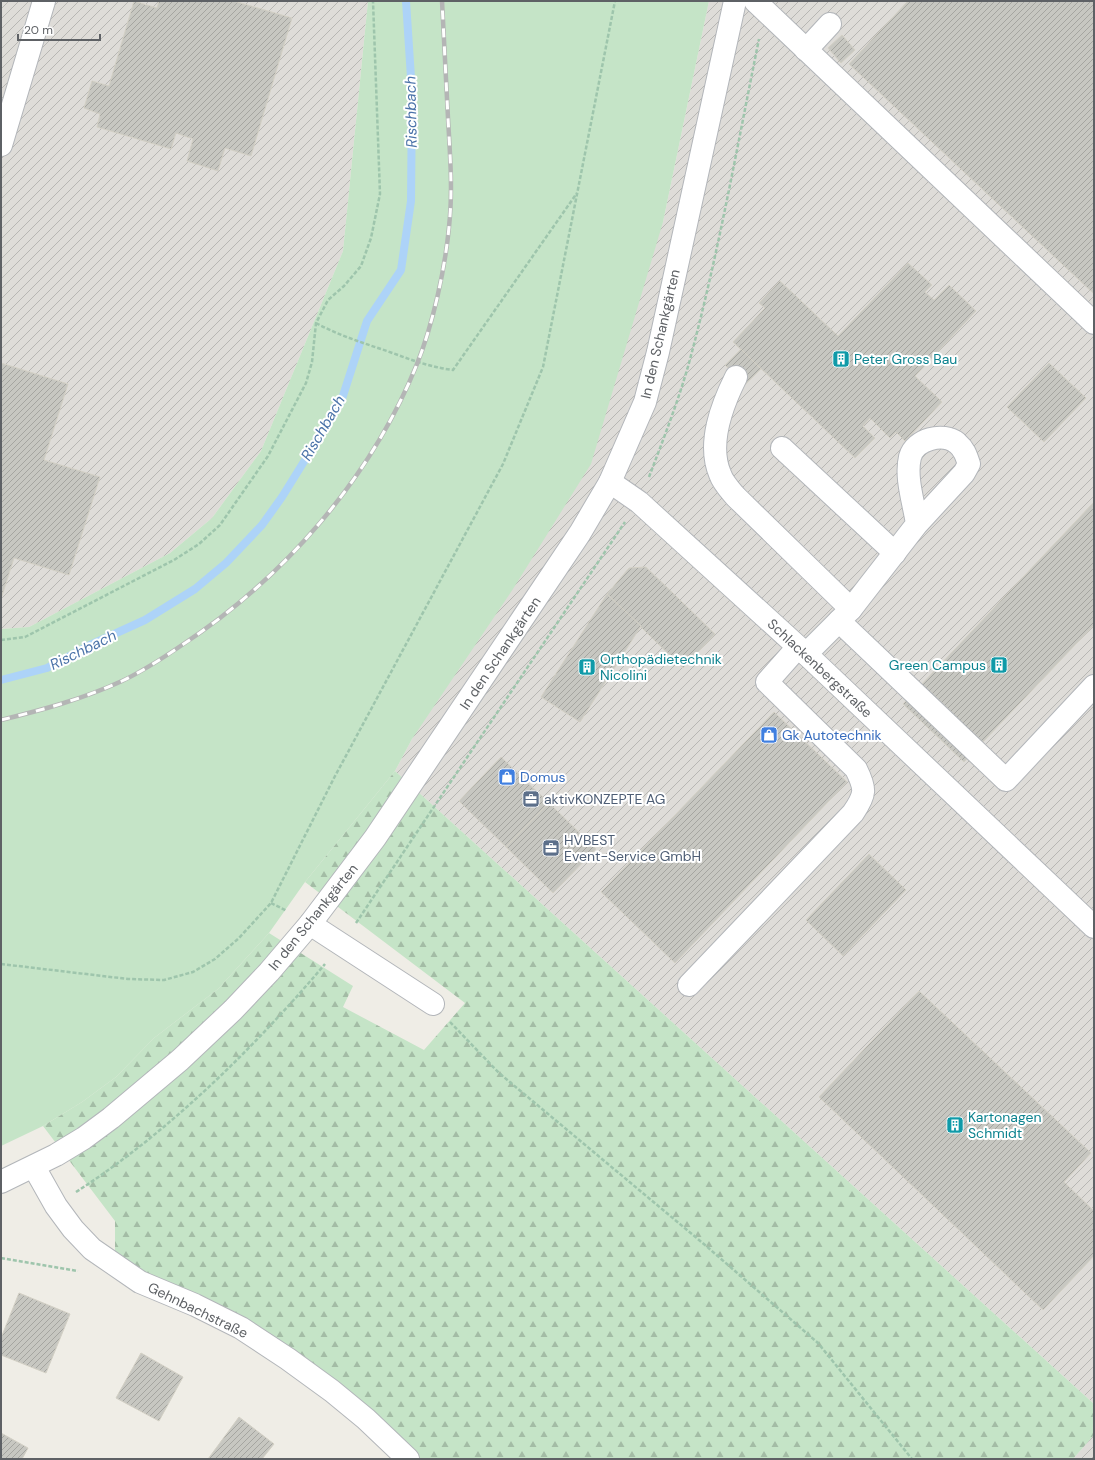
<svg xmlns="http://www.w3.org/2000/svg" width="1095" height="1460" viewBox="0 0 1095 1460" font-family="'DM Sans',sans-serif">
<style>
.industrial{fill:url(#industrial-furrows)}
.grass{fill:#c5e4c7}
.forest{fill:url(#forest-firs)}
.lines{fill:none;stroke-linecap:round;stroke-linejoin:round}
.stream{stroke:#add3f8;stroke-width:8}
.building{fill:url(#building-hatch);stroke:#d3d0c5}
.minor-casing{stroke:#b3b6ba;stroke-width:24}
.path{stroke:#9ec5ac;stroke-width:2.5;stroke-dasharray:4 2;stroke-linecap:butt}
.minor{stroke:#fff;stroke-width:22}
.rail-casing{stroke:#b4b5b5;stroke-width:4.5}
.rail{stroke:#fff;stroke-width:3;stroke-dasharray:9;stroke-linecap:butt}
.labels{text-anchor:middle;stroke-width:4;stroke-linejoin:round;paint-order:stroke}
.street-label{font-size:14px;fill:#5e6165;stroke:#fff}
.culture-label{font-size:14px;fill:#0d838f;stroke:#fff;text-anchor:start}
.shop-label{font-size:14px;fill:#366cbe;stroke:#fff;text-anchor:start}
.service-label{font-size:14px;fill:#4e5e75;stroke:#fff;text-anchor:start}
.water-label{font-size:15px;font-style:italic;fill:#4b73a9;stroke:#fff}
</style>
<defs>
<pattern id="industrial-furrows" width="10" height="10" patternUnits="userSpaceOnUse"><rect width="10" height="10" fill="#dedcd8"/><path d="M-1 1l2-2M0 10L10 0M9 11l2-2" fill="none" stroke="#b7b6b3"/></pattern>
<pattern id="forest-firs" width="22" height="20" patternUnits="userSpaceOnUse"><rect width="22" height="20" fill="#c5e4c7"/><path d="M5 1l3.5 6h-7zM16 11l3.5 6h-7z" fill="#a3bca5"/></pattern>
<pattern id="building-hatch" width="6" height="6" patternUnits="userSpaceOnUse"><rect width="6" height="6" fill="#c7c7c1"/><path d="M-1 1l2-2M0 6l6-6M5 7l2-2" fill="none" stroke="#a5a5a0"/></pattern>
</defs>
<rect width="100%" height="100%" fill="#efede6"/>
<g class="industrial">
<path d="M1,1h367l-25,250 -82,200 -49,67 -42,35 -141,74 -28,2z"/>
<path d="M709,1h385v1403l-699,-633 17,-32 251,-517z"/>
<path d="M1094,1435v24h-21z"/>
</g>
<path class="grass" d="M368,1h341l-46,221 -72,242 -78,125 -101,150 -17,32 -90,111 -36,51 -51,56 -64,49 -38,39 -34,25 -39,24 -42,20v-517l28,-2 141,-74 42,-35 49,-67 82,-200z"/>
<path class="forest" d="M395,771l699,633v31l-21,24h-660l-9,-10 -289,-191v-37l-72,-95 39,-24 34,-25 38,-39 64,-49 51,-56 84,53 -10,21 81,43 41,-47 -160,-121z"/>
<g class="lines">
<path class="stream" d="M1,680l46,-12 43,-23 55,-25 50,-31 31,-26 36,-38 20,-28 59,-95 26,-81 34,-51 10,-69 1,-108 -6,-92"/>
</g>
<g class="building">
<path d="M134,1l23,7 2,-7h75l58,17 -41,138 -26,-8 -7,23 -31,-10 6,-22 -17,-6 -5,16 -74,-22 3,-13 -16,-6 8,-27 17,5z"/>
<path d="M908,1h186v293l-245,-230z"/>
<path d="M842,35l13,15 -14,13 -13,-15z"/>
<path d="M908,263l24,22 -7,7 9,8 15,-15 27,26 -61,65 27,26 -37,39 -9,-9 -6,6 -20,-20 -7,8 12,12 -20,20 -122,-116 32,-34 -6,-5 21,-22 58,55z"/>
<path d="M741,349l20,20 -16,16 -20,-20z"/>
<path d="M1,363l67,21 -24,76 56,17 -31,98 -55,-17 -13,41z"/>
<path d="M1049,363l37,35 -42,44 -37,-35z"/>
<path d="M1094,502v123l-130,137 -61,-58z"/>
<path d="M646,567l69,67 -32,34 -76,-74 22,-26z"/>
<path d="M607,594l34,32 -61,96 -39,-25z"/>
<path d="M774,712l73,70 -172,181 -74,-71z"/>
<path d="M501,757l48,46 -43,44 -47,-46z"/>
<path d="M549,803l47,46 -43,44 -47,-46z"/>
<path d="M869,854l37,36 -63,66 -37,-36z"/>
<path d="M919,991l172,162 -27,29 30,29v45l-51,54 -224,-213z"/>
<path d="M19,1293l51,21 -24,59 -45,-18v-17z"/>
<path d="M141,1353l42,24 -24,44 -43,-23z"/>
<path d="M239,1417l35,27 -12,15h-54z"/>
<path d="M1,1433l27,15 -6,11h-21z"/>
</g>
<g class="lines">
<defs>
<g id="minor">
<path d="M755,1l339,322"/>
<path d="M806,50l24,-26"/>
<path d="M1,145l43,-144"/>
<path d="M736,377c-14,28 -29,66 -16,97 3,9 10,16 16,23l115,112"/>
<path d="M782,448l113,105"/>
<path d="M610,482l29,20 167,152 288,273"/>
<path d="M839,621l167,159 88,-94"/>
<path d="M806,654l45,-45 66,-85 47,-51 5,-9c-3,-9 -5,-15 -12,-21 -14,-11 -42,-4 -47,14 -5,21 4,46 7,67"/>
<path d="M310,924l123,80"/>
<path d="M689,985l164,-172c13,-19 13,-24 3,-44l-89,-87 31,-35"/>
<path d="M34,1167l22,39 17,23 19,20 48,33 55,23 46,23 47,31 44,32 34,28 42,40"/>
<path d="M1,1182l55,-27 28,-17 27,-20 69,-58 53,-50 36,-38 41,-48 65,-86 205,-305 30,-51 35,-80 13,-50 77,-351"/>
</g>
</defs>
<use href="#minor" class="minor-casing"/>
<g class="path">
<path d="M316,323c22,12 47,20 71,28 22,8 42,16 66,19l124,-177"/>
<path d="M649,477c14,-37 29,-75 40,-114 29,-107 48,-216 70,-324"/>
<path d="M1,640l24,-3 149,-77 25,-16 21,-19 48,-69 38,-73 6,-21 4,-39 12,-23 16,-14 17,-20 10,-28 9,-44 -7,-193"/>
<path d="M271,903l16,8"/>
<path d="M356,923l269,-401"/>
<path d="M1,964l127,15 36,1 29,-8 22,-13 24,-21 32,-35 63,-125 169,-314 40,-97 72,-366"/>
<path d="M450,1022l49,51 206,172 113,98 94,116"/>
<path d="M76,1192c93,-60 178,-144 249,-228"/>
<path d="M1,1258l77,13"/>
</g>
<use href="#minor" class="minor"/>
<defs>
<path id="rail" d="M1,720c41,-10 82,-21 121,-39 21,-10 41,-23 60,-36 102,-67 189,-167 235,-281 16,-40 28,-95 32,-137 4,-37 1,-72 -1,-109 -2,-39 -4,-78 -6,-117"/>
</defs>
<use href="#rail" class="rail-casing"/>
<use href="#rail" class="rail"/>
</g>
<defs>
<symbol id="building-square" viewBox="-11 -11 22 22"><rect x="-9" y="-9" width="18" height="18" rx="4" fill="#0f9aa8" stroke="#fff"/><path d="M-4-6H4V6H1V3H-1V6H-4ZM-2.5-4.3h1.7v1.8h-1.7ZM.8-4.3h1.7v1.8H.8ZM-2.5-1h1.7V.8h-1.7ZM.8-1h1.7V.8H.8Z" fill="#fff"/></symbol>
<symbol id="shop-square" viewBox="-11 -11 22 22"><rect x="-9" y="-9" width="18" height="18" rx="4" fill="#3f7fe0" stroke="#fff"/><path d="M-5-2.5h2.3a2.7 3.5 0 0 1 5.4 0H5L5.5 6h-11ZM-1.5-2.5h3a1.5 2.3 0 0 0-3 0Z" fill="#fff"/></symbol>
<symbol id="office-square" viewBox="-11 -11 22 22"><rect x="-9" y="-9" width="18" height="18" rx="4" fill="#5c6f8a" stroke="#fff"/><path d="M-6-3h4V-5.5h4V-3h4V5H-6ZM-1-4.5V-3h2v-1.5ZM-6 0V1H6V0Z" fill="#fff"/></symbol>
</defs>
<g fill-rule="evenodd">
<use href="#building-square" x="831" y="349" width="20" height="20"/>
<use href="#building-square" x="989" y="655" width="20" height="20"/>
<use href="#building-square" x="577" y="657" width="20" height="20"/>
<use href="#shop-square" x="759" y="725" width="20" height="20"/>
<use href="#shop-square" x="497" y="767" width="20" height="20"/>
<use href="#office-square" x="521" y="789" width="20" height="20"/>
<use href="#office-square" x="541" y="838" width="20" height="20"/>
<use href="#building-square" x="945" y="1115" width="20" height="20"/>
</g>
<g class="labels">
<g class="street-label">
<text transform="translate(660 334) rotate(-77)" y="5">In den Schankgärten</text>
<text transform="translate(500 653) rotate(-56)" y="5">In den Schankgärten</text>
<text transform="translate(820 668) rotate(43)" y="5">Schlackenbergstraße</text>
<text transform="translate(313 917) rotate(-51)" y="5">In den Schankgärten</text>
<text transform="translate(198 1310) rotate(26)" y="5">Gehnbachstraße</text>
</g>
<g class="culture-label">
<text x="854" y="364">Peter Gross Bau</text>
<text x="600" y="664">Orthopädietechnik<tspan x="600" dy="16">Nicolini</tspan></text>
<text x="986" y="670" text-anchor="end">Green Campus</text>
<text x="968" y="1122">Kartonagen<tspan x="968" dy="16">Schmidt</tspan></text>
</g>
<g class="shop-label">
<text x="782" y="740">Gk Autotechnik</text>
<text x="520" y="782">Domus</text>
</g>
<g class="service-label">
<text x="544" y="804">aktivKONZEPTE AG</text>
<text x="564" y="845">HVBEST<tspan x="564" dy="16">Event-Service GmbH</tspan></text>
</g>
<g class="water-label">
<text transform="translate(411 112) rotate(-91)" y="5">Rischbach</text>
<text transform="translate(323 428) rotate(-60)" y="5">Rischbach</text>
<text transform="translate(83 650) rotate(-26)" y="5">Rischbach</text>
</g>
</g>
<rect width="1095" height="1460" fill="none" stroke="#5e6165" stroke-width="4"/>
<path d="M18 34v6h82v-6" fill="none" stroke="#5e6165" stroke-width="2"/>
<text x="24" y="34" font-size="12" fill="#5e6165" stroke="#ffffff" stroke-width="3" paint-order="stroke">20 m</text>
</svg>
